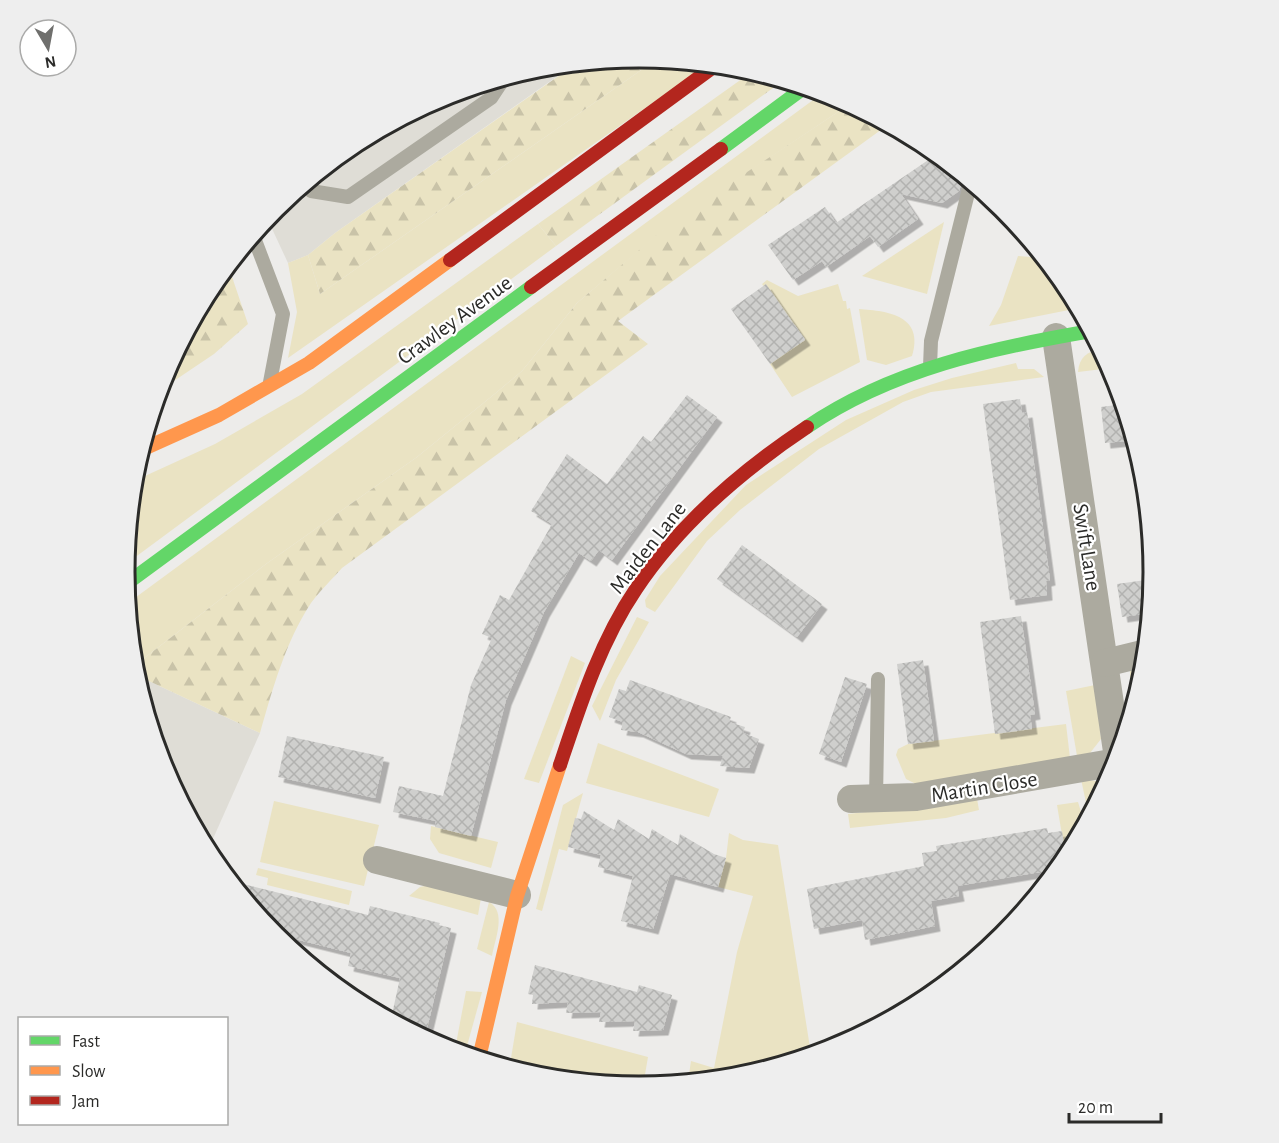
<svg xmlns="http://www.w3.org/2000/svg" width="1279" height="1143" viewBox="0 0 1279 1143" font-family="'Alegreya Sans',sans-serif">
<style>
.built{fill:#dfddd6}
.green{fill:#eae3c3}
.forest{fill:url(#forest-firs)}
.building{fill:url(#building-cross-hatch);filter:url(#shadow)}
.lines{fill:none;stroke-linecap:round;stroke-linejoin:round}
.lane{stroke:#acaa9f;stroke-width:14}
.street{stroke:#acaa9f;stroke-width:28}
.fast{stroke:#63d668;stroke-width:14}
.slow{stroke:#ff974d;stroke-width:14}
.jam{stroke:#b3261e;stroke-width:14}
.labels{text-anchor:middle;stroke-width:4.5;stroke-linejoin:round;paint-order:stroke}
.street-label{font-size:22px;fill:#2b2b29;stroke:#fff}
.rim{fill:none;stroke:#2b2b29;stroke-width:3}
</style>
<defs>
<pattern id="forest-firs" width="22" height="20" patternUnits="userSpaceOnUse" patternTransform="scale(1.5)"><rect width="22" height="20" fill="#eae3c3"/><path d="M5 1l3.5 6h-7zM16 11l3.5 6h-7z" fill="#c9c3a8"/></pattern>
<pattern id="building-cross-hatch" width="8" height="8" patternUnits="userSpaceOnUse" patternTransform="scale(1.5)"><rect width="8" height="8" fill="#cfcfcd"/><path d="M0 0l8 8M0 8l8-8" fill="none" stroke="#b2b2b0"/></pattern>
<filter id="shadow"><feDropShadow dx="5.5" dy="5.5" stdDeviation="0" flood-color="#0004"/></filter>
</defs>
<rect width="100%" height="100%" fill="#edecea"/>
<g class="built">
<path d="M576,63l-241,170 -27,22 -20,8 -21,-45 9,-11 78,-63 89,-48 96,-29z"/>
<path d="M136,675l124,58 -52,117 -44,-82z"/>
</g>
<g class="green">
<path d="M657,59l51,5 -420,294 9,-46 -9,-49 20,-8 12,39z"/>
<path d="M824,92l26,12 -177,118 -96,81 -55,68 -25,21 -80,65 -151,107 -132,102 -6,-63z"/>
<path d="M944,222l-17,72 -65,-18z"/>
<path d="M538,224l18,22 -430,318 8,-83 81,-37 87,-50z"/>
<path d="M1018,256l26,2 23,28 12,22 -90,18 12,-21z"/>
<path d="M767,280l31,16 40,-12 5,17h3l1,8 3,-1 10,54 -68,35 -22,-33 35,-25 -10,-14 -2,2 -31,-43z"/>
<path d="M859,309c30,2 65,7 53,47l-26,9 -19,-5z"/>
<path d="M1101,349l10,19 -33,4c1,-14 9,-21 23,-23z"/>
<path d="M1016,363l2,6h16l10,8 -113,15 -28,10 -84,47 -79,61 -33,31 -52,71 -9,-5 -1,-7 15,-24 86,-91 100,-65 68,-30 38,-12z"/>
<path d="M637,617l12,5 -33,58 -16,41 -8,-15z"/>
<path d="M571,656l14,7 -46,120 -15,-4z"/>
<path d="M1145,666l-5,21 -10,2v-18z"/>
<path d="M1095,685l6,54 -11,14 -13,3 -11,-65z"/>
<path d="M1066,724l4,34 -154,26 -10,-5 -10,-24 2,-6 10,-5z"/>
<path d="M598,743l121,46 -10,28 -123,-34z"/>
<path d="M1081,779l15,2 9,6 -16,30z"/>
<path d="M583,793l-16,58 -8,-2 -17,62 -6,-2 27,-104z"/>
<path d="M977,799l2,11 -33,8 -96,10 -2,-14z"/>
<path d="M274,801l105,24 -15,61 -104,-24z"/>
<path d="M1078,802l7,23 -19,34 -9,-54z"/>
<path d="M431,826l67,16 -7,26 -52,-15 -9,-14z"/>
<path d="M729,833l14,7 35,5 33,209 -71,22 -52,5 3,-20 23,7 23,-116 16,-56 -35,-9 8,-29z"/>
<path d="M258,868l94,23 -3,14 -82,-20 1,-7 -12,-3z"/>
<path d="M429,885l52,13 -3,17 -69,-19 11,-9z"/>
<path d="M489,902c18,10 6,37 3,54l-15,-7z"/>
<path d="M466,991l16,1 -15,54 -11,-2z"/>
<path d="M517,1022l131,35 -5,29 -133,-22z"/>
</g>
<g class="forest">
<path d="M640,57l17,2 -337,235 -12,-39 27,-22 242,-170z"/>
<path d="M753,71l31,9 -228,166 -18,-22z"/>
<path d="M850,104l39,20 -271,197 30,23 -306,224c-10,11 -22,23 -31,35 -26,40 -38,85 -51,130l-124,-58 -2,-9 132,-102 151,-107 80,-65 25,-21 55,-68 96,-82z"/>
<path d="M228,265l20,59 -34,30 -55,37 14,-34 13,-4c-2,-31 23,-64 42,-88z"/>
</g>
<g class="building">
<path d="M937,154l27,21 -5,16 -17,12 -41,-9 17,25 -40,28 -8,-11 -44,31 -4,-6 -29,19 -25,-35 57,-38 11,16z"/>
<path d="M766,284l39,56 -35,24 -39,-55z"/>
<path d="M687,395l30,22 -105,143 -13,-10 -8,11 -12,-8 -35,59 -38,88 -35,136 -36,-9 1,-6 -43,-9 6,-26 44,10 28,-111 21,-47 -10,-4 18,-39 9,5 43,-76 -21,-13 36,-57 40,30 36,-48 8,6z"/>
<path d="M1020,399l2,14 5,-1 23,168 -4,1 1,14 -37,5 -27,-196z"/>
<path d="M1124,404l11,36 -30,3 -4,-36z"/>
<path d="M742,545l80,59 -25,33 -80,-58z"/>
<path d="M1153,579l-3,34 -28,4 -5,-33z"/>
<path d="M1021,616l14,98 -5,1 2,14 -37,5 -15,-112z"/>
<path d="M923,660l11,81 -26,3 -11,-80z"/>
<path d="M845,677l22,7 -26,78 -22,-8z"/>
<path d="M630,680l101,37 -2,5 16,5 -2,6 16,6 -10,29 -29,-2 3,-10 -37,-2 -48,-22 -17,-2 2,-8 -14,-5 10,-28 7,2z"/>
<path d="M287,736l97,21 -9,41 -97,-21z"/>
<path d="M584,811l30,19 4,-11 31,20 3,-10 26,16 2,-11 34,20 12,4 -8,29 -48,-13 -17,55 -32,-8 12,-45 -35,-9 3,-12 -33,-8 7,-29 6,1z"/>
<path d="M1047,828l1,5 14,-2 4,28 -8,10 -101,17 2,10 -28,5 4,25 -70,14 -3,-20 -48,9 -7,-40 117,-23 -2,-13 15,-2 -1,-5z"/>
<path d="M231,881l137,34 2,-9 70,17 -1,2 12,3 -26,109 -34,-18 9,-41 -52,-12 3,-13 -76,-19z"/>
<path d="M535,965l102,27 2,-7 33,10 -9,35 -30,1 2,-10 -36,1 2,-10 -35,1 2,-11 -36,2 1,-9 -5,-1z"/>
</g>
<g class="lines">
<g class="lane">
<path d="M305,184l6,7 37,6 143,-99 14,-21"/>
<path d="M253,235l30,79 -13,68"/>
<path d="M930,367l1,-26 40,-160"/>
<path d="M876,800l2,-121"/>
</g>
<g class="street">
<path d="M1056,337l62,421"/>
<path d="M1105,663l41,-10"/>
<path d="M851,799l65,-2 201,-35"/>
<path d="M377,860l140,35"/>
</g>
<g class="fast">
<path d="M721,149l84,-62"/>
<path d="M807,427c85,-58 185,-79 284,-96"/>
<path d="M126,584l405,-297"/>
</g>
<g class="slow">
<path d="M141,450l78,-35 90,-52 141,-103"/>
<path d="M479,1058l38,-162 43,-131"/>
</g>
<g class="jam">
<path d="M450,260l266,-195"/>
<path d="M531,287l190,-138"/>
<path d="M560,765c20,-60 40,-123 76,-176 44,-66 105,-118 171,-162"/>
</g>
</g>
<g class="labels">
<g class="street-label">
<text transform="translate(454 319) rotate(-36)" y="8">Crawley Avenue</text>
<text transform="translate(647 547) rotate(-52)" y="8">Maiden Lane</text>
<text transform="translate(1088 547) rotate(81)" y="8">Swift Lane</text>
<text transform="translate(984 786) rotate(-9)" y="8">Martin Close</text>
</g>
</g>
<path d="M0 0H1279V1143H0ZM135 572a504 504 0 1 1 1008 0a504 504 0 1 1-1008 0Z" fill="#eee" fill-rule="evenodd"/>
<path class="rim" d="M135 572a504 504 0 1 1 1008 0a504 504 0 1 1-1008 0Z"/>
<rect x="18" y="1017" width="210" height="108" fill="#ffffff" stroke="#aaaaa9" stroke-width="1.5"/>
<rect x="30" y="1036" width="30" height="9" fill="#63d668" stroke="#aaaaa9" stroke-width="1.5"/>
<text x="72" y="1047" font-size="18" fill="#2b2b29">Fast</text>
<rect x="30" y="1066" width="30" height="9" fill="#ff974d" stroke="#aaaaa9" stroke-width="1.5"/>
<text x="72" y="1077" font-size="18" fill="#2b2b29">Slow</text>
<rect x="30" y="1096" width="30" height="9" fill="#b3261e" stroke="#aaaaa9" stroke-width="1.5"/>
<text x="72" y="1107" font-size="18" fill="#2b2b29">Jam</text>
<g transform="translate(48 48) rotate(170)"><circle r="28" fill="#ffffff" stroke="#aaaaa9" stroke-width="1.5"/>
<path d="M0-4.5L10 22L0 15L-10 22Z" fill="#6f6f6d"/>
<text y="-9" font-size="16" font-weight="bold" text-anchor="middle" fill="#2b2b29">N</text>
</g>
<path d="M1069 1113v9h92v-9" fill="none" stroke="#2b2b29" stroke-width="3"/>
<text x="1078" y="1113" font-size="18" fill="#2b2b29" stroke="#ffffff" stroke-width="4.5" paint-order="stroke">20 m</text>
</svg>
